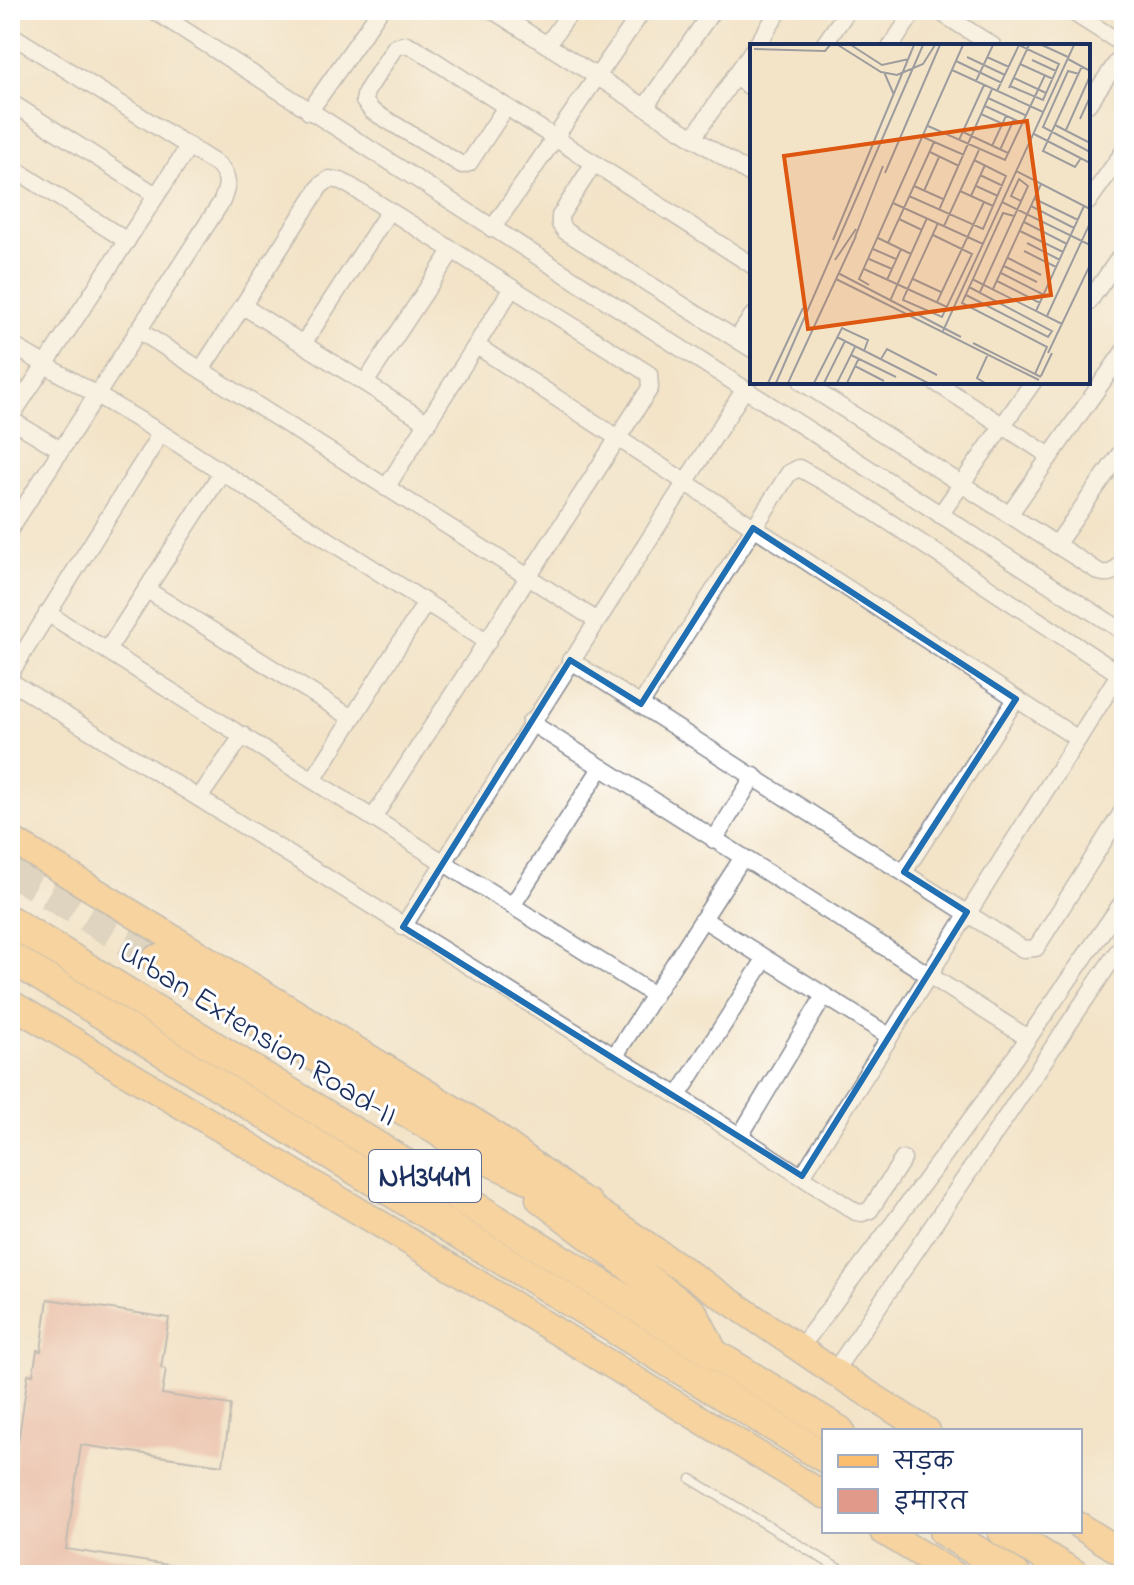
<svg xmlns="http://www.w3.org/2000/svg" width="1134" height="1585" viewBox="0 0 1134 1585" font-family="'Indie Flower','Playpen Sans Deva',sans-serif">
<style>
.building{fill:#e1998a}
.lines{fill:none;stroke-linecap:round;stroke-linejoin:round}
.highway-tunnel{stroke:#c8c0b3;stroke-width:30;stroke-dasharray:30 15;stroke-linecap:butt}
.lane-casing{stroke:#878a93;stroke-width:11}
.street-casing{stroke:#878a93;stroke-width:19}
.primary-casing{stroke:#878a93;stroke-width:29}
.highway-casing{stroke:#878a93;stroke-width:33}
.lane{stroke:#fff;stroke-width:8}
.street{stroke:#fff;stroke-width:16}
.primary{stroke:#fabe6e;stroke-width:26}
.highway{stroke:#fabe6e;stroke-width:30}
.marked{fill:none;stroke:#1f6fb2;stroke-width:6;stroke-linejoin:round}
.labels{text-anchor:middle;stroke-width:6;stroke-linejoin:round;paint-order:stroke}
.shield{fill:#fff;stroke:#5f6d8e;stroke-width:2}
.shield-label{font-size:30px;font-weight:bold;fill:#1b2f5e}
.street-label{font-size:32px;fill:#1b2f5e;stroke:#fff}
.inset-road{fill:none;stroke:#9d9c9e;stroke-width:2}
.view{fill:#de5710;fill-opacity:0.15;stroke:#de5710;stroke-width:4}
.inset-edge{fill:none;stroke:#1b2f5e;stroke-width:4}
</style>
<rect width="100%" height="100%" fill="#fff"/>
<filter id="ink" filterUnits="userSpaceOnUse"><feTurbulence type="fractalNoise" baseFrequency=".0125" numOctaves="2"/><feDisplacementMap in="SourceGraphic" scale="16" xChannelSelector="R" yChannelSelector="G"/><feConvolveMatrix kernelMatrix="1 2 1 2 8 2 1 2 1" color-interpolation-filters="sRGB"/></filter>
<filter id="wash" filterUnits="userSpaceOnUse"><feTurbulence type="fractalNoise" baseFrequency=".006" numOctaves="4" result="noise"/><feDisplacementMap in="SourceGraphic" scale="32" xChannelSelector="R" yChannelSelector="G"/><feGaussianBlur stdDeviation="1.8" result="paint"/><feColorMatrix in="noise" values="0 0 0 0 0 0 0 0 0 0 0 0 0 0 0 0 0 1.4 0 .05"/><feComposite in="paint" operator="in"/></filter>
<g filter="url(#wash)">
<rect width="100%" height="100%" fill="#f3e4c8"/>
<g id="blocks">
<path class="building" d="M48,1299l121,19 -8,50 5,1 -4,25 69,11 -8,60 -142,-20 -15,104 121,19 -1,7h-176v-76l18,-125 5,1 4,-25 4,1z"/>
</g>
</g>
<g filter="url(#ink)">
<use href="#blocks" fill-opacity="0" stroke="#878a93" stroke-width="2"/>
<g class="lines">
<path class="highway-tunnel" d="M10,870l147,90"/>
<defs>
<path id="lane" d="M691,1479l158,96"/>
<g id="street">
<path d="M153,10l971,622"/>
<path d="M492,10l260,165"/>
<path d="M937,10l56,36"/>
<path d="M1069,10l55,35"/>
<path d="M10,34l208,131c12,13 10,20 4,36l-212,328"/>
<path d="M547,45l25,-35"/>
<path d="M756,46l24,-36"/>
<path d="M823,46l25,-36"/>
<path d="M891,46l24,-36"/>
<path d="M734,77l18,11"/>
<path d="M10,102l146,93"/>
<path d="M1088,104l36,-52"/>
<path d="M506,107l-37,56 -7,2 -90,-54 -8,-10 2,-9 29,-45 11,-3 9,4 337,217"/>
<path d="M645,107l68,-97"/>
<path d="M309,112l71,-102"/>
<path d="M693,138l59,-87"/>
<path d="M594,163l-34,53v8l5,7 187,118"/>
<path d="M10,166l117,75"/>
<path d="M1088,202l36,-51"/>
<path d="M492,229l151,-219"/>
<path d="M1088,303l36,-52"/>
<path d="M243,306l185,117"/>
<path d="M138,330l458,290"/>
<path d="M737,339l15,-23"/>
<path d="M10,344l151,89 327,209"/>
<path d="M303,344l86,-133"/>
<path d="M477,346l601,393"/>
<path d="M201,370l120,-185 9,-6 11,2 11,6 297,187 1,14 -277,430"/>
<path d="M802,382l297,190c12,4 18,-2 25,-12"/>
<path d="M935,382l115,74"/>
<path d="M365,383l87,-132"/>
<path d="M10,418l179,-272"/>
<path d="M10,419l51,31"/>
<path d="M386,488l126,-200"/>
<path d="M940,515l93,-133"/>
<path d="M1009,515l115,-164"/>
<path d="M1056,545l68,-97"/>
<path d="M147,590l205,128"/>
<path d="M47,613l607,382"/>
<path d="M108,649l114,-177"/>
<path d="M570,660l453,289 13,-1 88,-139"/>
<path d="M10,674l151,-241"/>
<path d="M10,681l668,415 178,116 6,1 8,-3 33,-51"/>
<path d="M641,704l148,-231 10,-5 54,30 271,179"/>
<path d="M530,722l498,316"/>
<path d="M313,780l112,-176"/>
<path d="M199,798l44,-63"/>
<path d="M714,840l40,-64"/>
<path d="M904,872l112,-173"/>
<path d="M512,906l89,-138"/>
<path d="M703,919l186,117"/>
<path d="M403,927l341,-537"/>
<path d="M614,1057l129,-200"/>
<path d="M678,1096l87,-137"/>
<path d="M740,1136l84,-140"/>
<path d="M802,1176l317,-502"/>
<path d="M800,1348l186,-249 138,-199"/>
<path d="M834,1372l290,-430"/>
</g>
<g id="primary">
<path d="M10,839l476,290 102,76 246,167 93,59"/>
<path d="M10,1003l392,234 422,258"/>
<path d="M1080,1526l44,28"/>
<path d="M883,1531l72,44"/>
</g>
<g id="highway">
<path d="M10,921l829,510"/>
<path d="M10,957l814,500"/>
<path d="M157,960l323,196 108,49"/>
<path d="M541,1198l152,116 20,40"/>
<path d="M944,1531l71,44"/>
<path d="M1003,1531l72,44"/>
</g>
</defs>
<use href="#lane" class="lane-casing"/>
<use href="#street" class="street-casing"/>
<use href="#primary" class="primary-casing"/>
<use href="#highway" class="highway-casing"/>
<use href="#lane" class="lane"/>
<use href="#street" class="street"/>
<use href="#primary" class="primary"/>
<use href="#highway" class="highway"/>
</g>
</g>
<path d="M0 0H1134V1585H0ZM753,528l263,171 -112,173 63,40 -165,264 -399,-249 167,-267 71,44z" fill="#f3e4c8" fill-opacity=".55" fill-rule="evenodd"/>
<path class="marked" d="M753,528l263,171 -112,173 63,40 -165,264 -399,-249 167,-267 71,44z"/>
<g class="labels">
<rect class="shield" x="369" y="1150" width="112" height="52" rx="6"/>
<g class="shield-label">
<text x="425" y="1186">NH344M</text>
</g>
<g class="street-label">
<text transform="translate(259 1032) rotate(32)" y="11">Urban Extension Road-II</text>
</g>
</g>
<g transform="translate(750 44)">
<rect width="340" height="340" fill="#f3e4c8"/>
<path class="inset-road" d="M88,1l43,27 16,3 26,-11 12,-19M101,1l31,20 27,-6M292,1l26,12M4,5l71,2 5,-6M217,13l38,18M237,13l22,10M318,15l22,12M282,16l24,11M206,17l46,22M270,20l33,15M202,26l91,42M134,28l10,23M329,30l-11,-3 -25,56 47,25M264,34l32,15M226,37l17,-36M259,44l20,-43M247,47l22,-46 40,19 -16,36 -33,-14M238,54l37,17M235,62l37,17M231,70l22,10M330,75l10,-22M305,81l35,18M178,82l77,34 40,-85M316,86l24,-54M213,88l45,21M284,90l56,29M173,93l41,18M209,96l25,-55M242,102l14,-30M250,106l14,-31M180,108l29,14M331,114l-6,9 -32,-16 39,-85M266,127l74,38M135,129l55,-128M230,131l23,11M164,142l29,13M226,142l22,10M174,147l15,-34M210,147l33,15M159,152l74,33 23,-53 -32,-16M221,152l14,-31M285,155l43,21M252,158l88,43M143,159l90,41M281,162l43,22M189,166l53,-121M264,172l-11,-3 -41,90 85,44 -12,27M149,175l23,11M274,178l43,22M194,182l35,-76M270,187l43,21M183,191l39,19 -30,63 -39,-17 1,-3 34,-74M105,193l28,-71M128,194l33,16M83,196l81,-195M138,199l46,-101M277,199l33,17M123,205l23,10M274,207l32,16M258,214l33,17M119,215l23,10M85,216l21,-31M254,222l33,16M114,225l83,38M88,229l123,64M251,229l43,22M86,235l203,101M163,235l28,13M222,235l90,45M137,236l14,-31M247,237l43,22M119,241l-10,-6 104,-234M243,245l48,-105M230,248l48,-106 -9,-7 -8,17 10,5M216,251l82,42 4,-6 -83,-44M140,257l37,-83M187,258l47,-100M286,267l48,-105M297,272l43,-93M193,287l131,-286M87,293l91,46M223,299l68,34M298,309l42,-88M101,311l45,22M131,315l6,-10 50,26M105,322l29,15M291,332l11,-23M18,339l35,-75M26,339l147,-338M38,339l68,-147M64,339l28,-55 26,12 -4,11M74,339l21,-42M87,339l18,-36M97,339l12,-25M235,339l-8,-5 11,-24"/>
<path class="view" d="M277,77l24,174 -243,34 -24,-173z"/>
<rect width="340" height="340" class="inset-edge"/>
</g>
<rect width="1134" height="1585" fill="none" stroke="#fff" stroke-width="40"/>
<rect x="822" y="1429" width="260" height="104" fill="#ffffff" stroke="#a4acbf" stroke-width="2"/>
<rect x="838" y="1455" width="40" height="12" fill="#fabe6e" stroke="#a4acbf" stroke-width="2"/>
<text x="894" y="1469" font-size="24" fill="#1b2f5e">सड़क</text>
<rect x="838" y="1489" width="40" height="24" fill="#e1998a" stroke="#a4acbf" stroke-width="2"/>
<text x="894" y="1509" font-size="24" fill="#1b2f5e">इमारत</text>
</svg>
